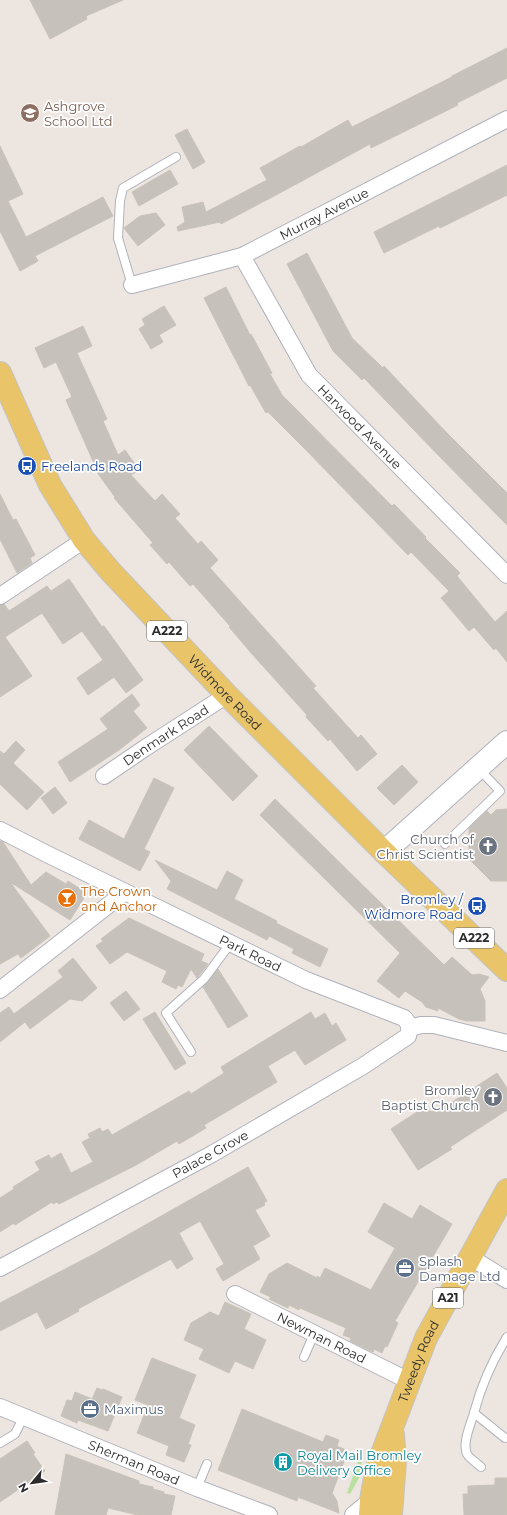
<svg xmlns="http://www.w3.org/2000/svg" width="507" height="1515" viewBox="0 0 507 1515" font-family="Montserrat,sans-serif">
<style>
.green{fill:#b9e0a0}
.building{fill:#c6c1bb;stroke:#c8c2b9}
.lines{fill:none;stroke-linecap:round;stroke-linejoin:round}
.lane-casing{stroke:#b0b2bc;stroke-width:10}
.street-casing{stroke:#b0b2bc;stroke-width:18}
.secondary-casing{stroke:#b0b2bc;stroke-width:24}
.primary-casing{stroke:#c4c4c4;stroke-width:24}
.lane{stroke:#fff;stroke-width:8}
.street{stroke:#fff;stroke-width:16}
.secondary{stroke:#fff;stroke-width:22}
.primary{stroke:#e9c469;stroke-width:22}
.labels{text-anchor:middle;stroke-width:3.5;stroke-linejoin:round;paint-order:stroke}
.shield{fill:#fff;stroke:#6b6b6b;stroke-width:1}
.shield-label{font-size:12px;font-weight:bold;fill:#2c2c2c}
.education-label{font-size:13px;fill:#785e54;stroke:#fff;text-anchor:start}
.street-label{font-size:13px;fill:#2c2c2c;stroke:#fff}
.transit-label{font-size:13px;fill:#164399;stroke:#fff;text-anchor:start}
.worship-label{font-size:13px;fill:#5b616d;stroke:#fff;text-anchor:end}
.food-label{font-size:13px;fill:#c56008;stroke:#fff;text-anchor:start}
.service-label{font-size:13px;fill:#4e5e75;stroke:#fff;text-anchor:start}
.culture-label{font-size:13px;fill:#0d838f;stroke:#fff;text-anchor:start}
</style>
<rect width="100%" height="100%" fill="#ede6e0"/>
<path class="green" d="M358,1461l4,1 -3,16 -9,16 -3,-1z"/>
<g class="building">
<path d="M30,0h93l-37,16 1,3 -37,20z"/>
<path d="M507,48v30l-50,25 1,2 -87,43 -1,-4 -94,51 -55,29 -1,-2 -42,9 -1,-4 8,-5 -3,-15 21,-5 3,10 61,-32 -7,-12 40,-22 1,1 47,-27 4,7 100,-50v-1z"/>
<path d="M187,129l18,33 -12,7 -18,-34z"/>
<path d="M0,146l23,48 -15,7 18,36 77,-40 10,19 -78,40 3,5 -18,10 -20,-40z"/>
<path d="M507,165v30l-67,33 -1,-2 -55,27 -10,-21z"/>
<path d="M170,170l8,14 -39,22 -7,-14z"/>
<path d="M156,213l9,12 -27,21 -14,-18 16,-12z"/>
<path d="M307,253l45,85 31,30 1,-2 61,65 62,62v32l-69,-70 -74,-77 -2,2 -29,-29 -46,-87z"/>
<path d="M226,287l24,48 1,-1 21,39 -2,1 12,21 110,111 2,-2 32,33 -1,1 35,35 -3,3 38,46 12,-11v51l-11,-14 -2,2 -20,-23 -5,4 -28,-33 8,-7 -38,-39 -3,3 -104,-107 -36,-36 -2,1 -16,-28 -1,1 -45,-88z"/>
<path d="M164,306l12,19 -17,10 4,7 -12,7 -12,-20 6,-4 -3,-6z"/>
<path d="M83,326l9,20 -15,7 30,66 -4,2 15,34 7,-5 14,20 -8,5 24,26 7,-7 18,20 -5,4 23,26 3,-3 17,19 -8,8 106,118 -3,2 45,50 3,-3 16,19 -20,17 -27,-32 -2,2 -22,-24 1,-2 -55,-61 -23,-27 1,-1 -37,-42 -3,2 -21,-24 -2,2 -17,-19 3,-2 -39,-45 1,-1 -19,-26 1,-1 -31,-70 6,-3 -16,-35 -12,6 -9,-20z"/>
<path d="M0,494l13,26 3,-1 19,36 -5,3 2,5 -15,10 -17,-34z"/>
<path d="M69,579l33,48 2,-1 39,54 -17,13 -12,-16 -26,18 -11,-17 26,-18 -21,-29 -19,13 -21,-31 -37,24 27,39 -32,21v-92l4,-1 5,7 38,-25 4,5z"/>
<path d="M132,694l8,11 -7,6 14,17 -28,22 -49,32 -12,-20 50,-33 -8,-10z"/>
<path d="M209,726l49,50 -25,25 -49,-51z"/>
<path d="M16,741l9,9 -12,13 31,29 -17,18 -27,-26v-33l4,3z"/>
<path d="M402,765l16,17 -24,23 -17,-17z"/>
<path d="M154,778l20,10 -30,61 6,3 -10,19 -61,-32 10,-19 35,19z"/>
<path d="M55,787l12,16 -14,11 -12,-16z"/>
<path d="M275,799l169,166 8,-8 20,18 7,-1 10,3 -9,12 5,12v20h-18l-8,-2 -21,-11v3l-12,-4 -4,-5 -17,-11 -6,7 -22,-17 23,-28 -140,-138z"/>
<path d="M507,809v72h-16l-22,-22v-31l18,-17 4,4 5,-5z"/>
<path d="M0,841l3,1 28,43 15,-13 20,12 2,-3 19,12 -17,27 -60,-38 40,54 -29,22 -3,-4 -18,10z"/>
<path d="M155,860l62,30 10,-19 16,9 -9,19 43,22 -1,2 52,26 -8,18 -28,-14 2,-4 -25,-13 -2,4 -100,-51 4,-8z"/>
<path d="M129,918l75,36 -3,7 7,3 -11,14 -6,-9 -9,18 -4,-2 -2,4 -14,-7 5,-11 -40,-19 -17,12 -14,-18 7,-5 -2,-2z"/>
<path d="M73,958l24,30 -15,13 -12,-2 -40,30 -5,-7 -25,20v-29l9,-6 5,7 49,-37 -5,-6z"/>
<path d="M218,969l30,47 -20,12 -25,-41z"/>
<path d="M126,991l14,18 -16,12 -14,-18z"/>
<path d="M155,1012l31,51 -11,7 -32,-51z"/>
<path d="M311,1012l4,7 10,-6 7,13 4,-3 10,17 -41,25 -10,-15 -27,16 9,16 -73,43 2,3 -27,16 -2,-3 -41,24 -77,39 -2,-2 -4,2 -1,-2 -37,23 -1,-2 -14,9v-34l14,-9 -1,-2 27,-17 -5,-8 14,-7 2,4 10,-6 10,20 22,-11 -11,-20 8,-4 -2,-4 12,-6 2,4 6,-3 4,6 77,-44 2,3 33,-21 -3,-6z"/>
<path d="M497,1073l10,15v22l-57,37 2,2 -34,21 -27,-41 35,-23 5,6 13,-9 2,3z"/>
<path d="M248,1167l19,34 -3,2 1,2 -10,5 15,26 -17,10 7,13 -37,22 -7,-12 8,-5 -24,-43 -21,12 14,26 -16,10 -6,-10 -93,50 1,2 -33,18 -9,-17 -37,19v-28l94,-49z"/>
<path d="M384,1203l28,16 8,-14 32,19 -57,97 3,2 -11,24 -2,-1 -3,7 -8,-4 -1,3 -23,-11 1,-3 -8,-3 3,-7 -46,-20 -1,2 -10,-5 -1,3 -19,-9 2,-2 -11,-5 9,-18 18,-11 30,15v-2l3,2 5,-10 46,22 24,-42 -27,-16z"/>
<path d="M225,1302l26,12 -7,15 22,11 -13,29 -18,-8 -6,12 -30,-14 5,-10 -20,-9 7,-17 19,-11 9,4z"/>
<path d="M152,1358l44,17 -17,43 16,7 -7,19 3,1 -7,17 -18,-7 3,-9 -32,-13 11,-28 -13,-5z"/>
<path d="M97,1388l5,2 1,-1 19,8 -14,34 -30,-11 -1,3 -16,-7 6,-16 5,1 3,-9 17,7z"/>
<path d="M242,1409l81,33 3,-7 13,5 -2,6 9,4 -3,8 2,1 -13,34 5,8 2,12 -41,-16 -1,4 -79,-31z"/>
<path d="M27,1441l8,12 -2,1 12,17 -45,31v-43z"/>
<path d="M66,1454l73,27v3l14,3v2l11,3v2l11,2 -4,19h-33l-30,-7 -2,7h-51z"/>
<path d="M495,1478h12v37h-43l-1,-21h5v-8l27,-1z"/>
</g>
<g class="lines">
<defs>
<g id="lane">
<path d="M132,285l-14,-47 2,-37 3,-13 53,-31"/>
<path d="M445,844l55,-53 -22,-23"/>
<path d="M191,1052l-25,-39 38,-34 26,-35"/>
<path d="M304,1357l10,-23"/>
<path d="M474,1413c-3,11 -12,29 -7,41 3,5 10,9 14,13"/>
<path d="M505,1438l-31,-25c7,-27 18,-52 33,-76"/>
<path d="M0,1443l15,-9 9,-18"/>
<path d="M197,1488l10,-24"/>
</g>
<g id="street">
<path id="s1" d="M242,256l67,119 198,200"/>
<path id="s2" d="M132,285l110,-29 265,-137"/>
<path d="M0,596l84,-56"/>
<path id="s3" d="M104,776l41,-28 82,-53"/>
<path id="s4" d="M0,830l49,25 257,125 98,38c6,6 6,10 4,18l-45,30 -151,88 -212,114"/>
<path d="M0,990l125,-98"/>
<path d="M410,1028l11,-3h13l73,18"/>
<path d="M470,1257l37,23"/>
<path id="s5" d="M235,1294l174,87"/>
<path id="s6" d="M0,1407l197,81 72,27"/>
<path d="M353,1515l18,-15"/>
</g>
<path id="secondary" d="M384,852l123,-110"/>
<g id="primary">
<path id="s7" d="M0,373l50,112 34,55 27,32 116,123 157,157 123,118"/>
<path id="s8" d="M370,1515l1,-15 6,-33 49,-129 81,-148"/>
<path d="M391,1515l4,-54 -2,-26"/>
</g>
</defs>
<use href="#lane" class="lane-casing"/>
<use href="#street" class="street-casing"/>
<use href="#secondary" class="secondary-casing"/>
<use href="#primary" class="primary-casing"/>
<use href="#lane" class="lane"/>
<use href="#street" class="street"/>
<use href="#secondary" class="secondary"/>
<use href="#primary" class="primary"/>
</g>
<defs>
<symbol id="school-disc" viewBox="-11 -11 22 22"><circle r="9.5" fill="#8d6e63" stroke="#fff"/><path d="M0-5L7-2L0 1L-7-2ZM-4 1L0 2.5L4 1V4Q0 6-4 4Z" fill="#fff"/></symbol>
<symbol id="bus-disc" viewBox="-11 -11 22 22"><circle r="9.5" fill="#1a4fb4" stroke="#fff"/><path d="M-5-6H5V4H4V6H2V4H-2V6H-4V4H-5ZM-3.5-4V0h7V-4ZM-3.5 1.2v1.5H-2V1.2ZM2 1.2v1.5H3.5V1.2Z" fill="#fff"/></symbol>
<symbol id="church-disc" viewBox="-11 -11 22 22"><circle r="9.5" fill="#6b7280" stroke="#fff"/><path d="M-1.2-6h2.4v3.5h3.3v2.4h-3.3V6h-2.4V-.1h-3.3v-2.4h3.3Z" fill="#fff"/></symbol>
<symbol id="bar-disc" viewBox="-11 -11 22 22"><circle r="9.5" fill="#e8710a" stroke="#fff"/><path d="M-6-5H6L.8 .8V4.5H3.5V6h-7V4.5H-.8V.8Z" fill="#fff"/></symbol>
<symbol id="office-disc" viewBox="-11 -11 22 22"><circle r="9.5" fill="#5c6f8a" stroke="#fff"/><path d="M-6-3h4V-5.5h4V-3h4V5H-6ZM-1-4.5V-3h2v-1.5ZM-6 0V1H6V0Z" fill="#fff"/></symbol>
<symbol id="building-disc" viewBox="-11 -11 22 22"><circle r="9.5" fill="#0f9aa8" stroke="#fff"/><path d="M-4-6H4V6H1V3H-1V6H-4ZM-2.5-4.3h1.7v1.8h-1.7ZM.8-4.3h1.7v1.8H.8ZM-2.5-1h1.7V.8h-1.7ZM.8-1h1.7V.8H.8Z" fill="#fff"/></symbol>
</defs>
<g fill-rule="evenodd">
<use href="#school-disc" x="19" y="102" width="22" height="22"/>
<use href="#bus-disc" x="16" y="455" width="22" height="22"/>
<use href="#church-disc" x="477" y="835" width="22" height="22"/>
<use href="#bar-disc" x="56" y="887" width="22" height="22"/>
<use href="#bus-disc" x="466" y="895" width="22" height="22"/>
<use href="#church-disc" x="482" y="1086" width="22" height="22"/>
<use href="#office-disc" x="394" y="1257" width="22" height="22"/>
<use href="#office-disc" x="79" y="1398" width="22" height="22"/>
<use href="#building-disc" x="272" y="1451" width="22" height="22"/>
</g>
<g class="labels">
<g class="shield">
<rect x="147" y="621" width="40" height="20" rx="3"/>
<rect x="454" y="928" width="40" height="20" rx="3"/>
<rect x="433" y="1288" width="30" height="20" rx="3"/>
</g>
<g class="shield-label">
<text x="167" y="635">A222</text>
<text x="474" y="942">A222</text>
<text x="448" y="1302">A21</text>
</g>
<g class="education-label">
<text x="44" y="111">Ashgrove<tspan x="44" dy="15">School Ltd</tspan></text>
</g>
<g class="street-label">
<text dy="5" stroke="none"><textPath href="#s2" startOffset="206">Murray Avenue</textPath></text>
<text dy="5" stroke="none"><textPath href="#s1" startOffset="209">Harwood Avenue</textPath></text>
<text dy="5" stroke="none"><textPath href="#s7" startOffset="395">Widmore Road</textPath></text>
<text dy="5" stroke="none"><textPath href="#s3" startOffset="74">Denmark Road</textPath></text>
<text dy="5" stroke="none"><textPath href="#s4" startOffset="279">Park Road</textPath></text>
<text transform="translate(210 1154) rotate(-29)" y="5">Palace Grove</text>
<text dy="5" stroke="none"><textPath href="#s5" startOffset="97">Newman Road</textPath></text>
<text dy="5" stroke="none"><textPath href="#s8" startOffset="162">Tweedy Road</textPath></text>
<text dy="5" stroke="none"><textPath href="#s6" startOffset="145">Sherman Road</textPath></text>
</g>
<g class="transit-label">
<text x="41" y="471">Freelands Road</text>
<text x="463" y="904" text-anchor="end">Bromley /<tspan x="463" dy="15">Widmore Road</tspan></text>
</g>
<g class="worship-label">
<text x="474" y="844">Church of<tspan x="474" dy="15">Christ Scientist</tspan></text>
<text x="479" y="1095">Bromley<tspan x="479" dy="15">Baptist Church</tspan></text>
</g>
<g class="food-label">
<text x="81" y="896">The Crown<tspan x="81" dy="15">and Anchor</tspan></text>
</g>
<g class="service-label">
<text x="419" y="1266">Splash<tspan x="419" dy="15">Damage Ltd</tspan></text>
<text x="104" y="1414">Maximus</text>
</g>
<g class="culture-label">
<text x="297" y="1460">Royal Mail Bromley<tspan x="297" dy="15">Delivery Office</tspan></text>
</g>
</g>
<g transform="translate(32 1483) rotate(241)" stroke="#ffffff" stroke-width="3" paint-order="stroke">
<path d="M0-3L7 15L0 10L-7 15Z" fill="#2c2c2c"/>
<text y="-6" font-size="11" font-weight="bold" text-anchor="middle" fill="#2c2c2c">N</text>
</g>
</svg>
